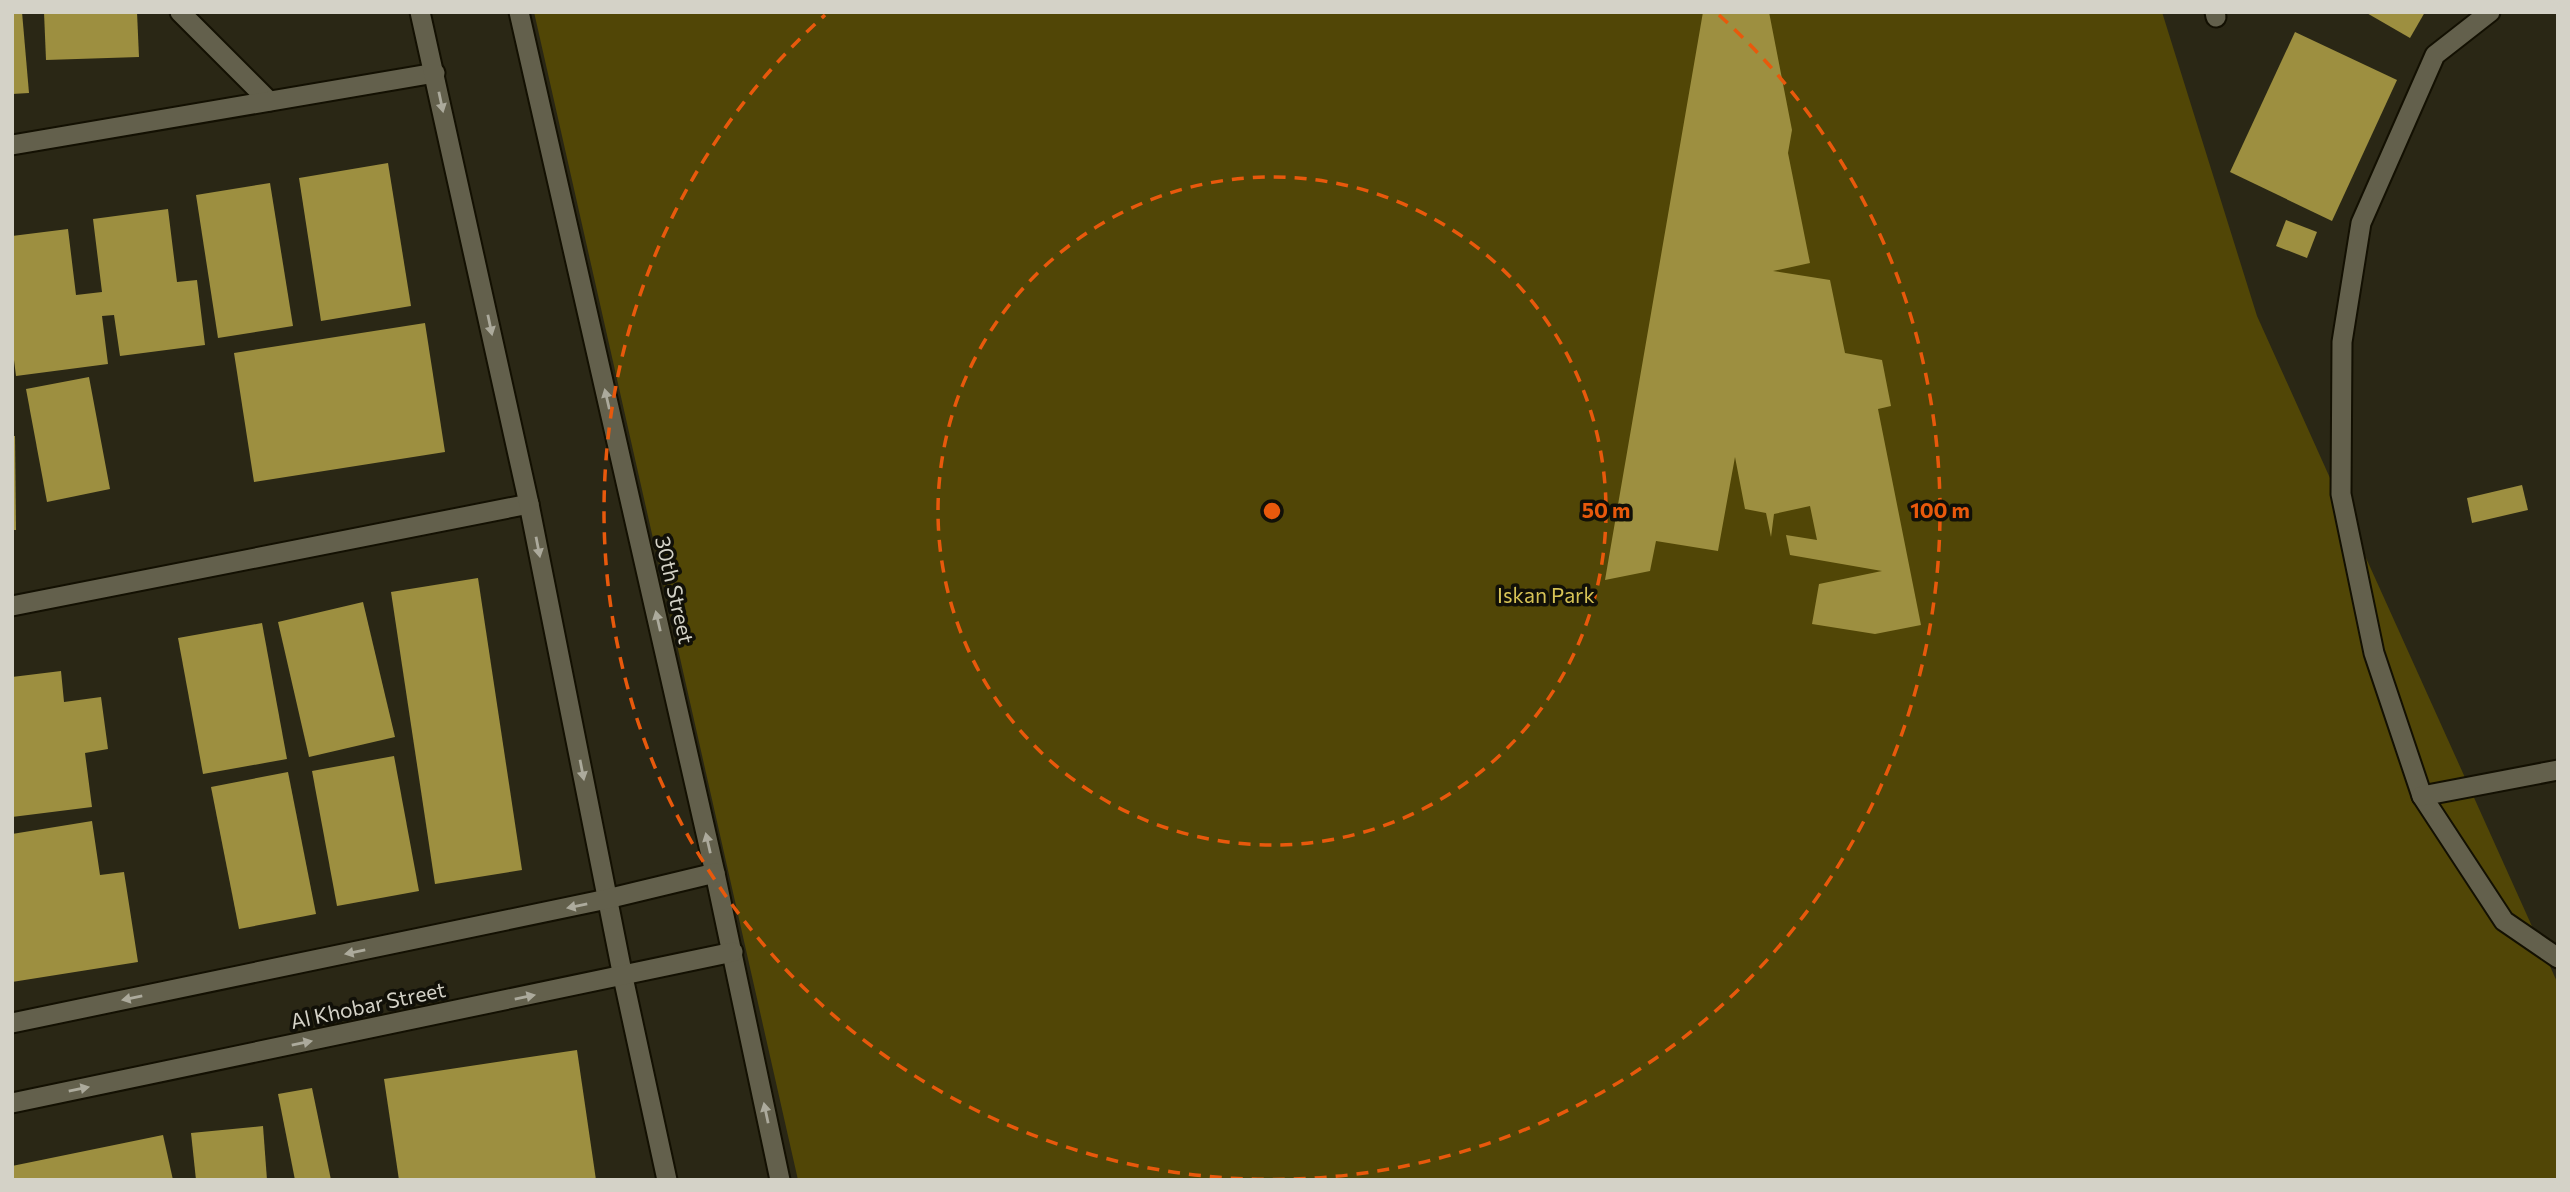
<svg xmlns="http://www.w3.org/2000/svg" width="2570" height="1192" viewBox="0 0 2570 1192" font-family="Commissioner,sans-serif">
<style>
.green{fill:#514606}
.building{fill:#9d8f40}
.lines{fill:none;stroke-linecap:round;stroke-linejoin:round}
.service-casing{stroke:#131002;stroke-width:23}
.minor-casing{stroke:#131002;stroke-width:23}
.tertiary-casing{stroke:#131002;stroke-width:23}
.service{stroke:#63604c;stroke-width:19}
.minor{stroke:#63604c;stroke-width:19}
.tertiary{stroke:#63604c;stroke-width:19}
.oneway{fill:#acaa9c}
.ring{fill:none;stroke:#e8590c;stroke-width:3.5;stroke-dasharray:12 9}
.labels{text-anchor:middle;stroke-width:7;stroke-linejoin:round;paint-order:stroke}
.street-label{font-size:21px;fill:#d4d2c7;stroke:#111008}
.park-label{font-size:21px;fill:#d7c356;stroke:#111008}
.centre{fill:#e8590c;stroke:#111008;stroke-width:3.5}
.ring-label{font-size:21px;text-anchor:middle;font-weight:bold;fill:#e8590c;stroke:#111008;stroke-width:7;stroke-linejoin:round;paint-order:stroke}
</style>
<rect width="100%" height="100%" fill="#2a2715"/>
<path class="green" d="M534,12h1628l95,304 301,668v196h-1760z"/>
<g class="building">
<path d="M12,12h10l7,81 -17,1z"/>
<path d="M44,12h93l2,45 -93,3z"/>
<path d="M1703,12h66l23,118 -4,23 22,110 -37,8 57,9 15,73 37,7 9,46 -13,3 43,216 -46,9 -63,-10 7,-40 63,-13 -92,-16 -4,-20 31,5 -7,-34 -36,8 -3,23 -5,-24 -21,-4 -10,-52 -17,94 -62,-10 -6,30 -45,9z"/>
<path d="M2365,12h60l-15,26z"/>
<path d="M2295,32l102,48 -65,141 -102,-49z"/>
<path d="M388,163l23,143 -90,15 -22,-143z"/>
<path d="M270,183l23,143 -75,12 -22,-143z"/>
<path d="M168,209l9,73 20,-2 8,65 -85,11 -6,-41 -12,1 6,48 -92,12 -4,-32v-108l56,-7 8,66 26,-3 -9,-73z"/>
<path d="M2286,220l31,12 -10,26 -31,-12z"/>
<path d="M425,323l20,129 -191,30 -20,-129z"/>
<path d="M89,377l21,112 -63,13 -21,-113z"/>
<path d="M12,436h3l1,94h-4z"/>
<path d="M2522,485l6,25 -56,13 -5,-25z"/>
<path d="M478,578l44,292 -87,14 -44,-292z"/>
<path d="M363,602l32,135 -86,20 -31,-135z"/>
<path d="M262,623l25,136 -84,15 -25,-136z"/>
<path d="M61,671l3,31 37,-5 7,52 -23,4 7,54 -80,10v-140z"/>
<path d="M394,756l25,135 -82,15 -25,-135z"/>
<path d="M288,772l28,142 -77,15 -28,-142z"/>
<path d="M92,821l8,54 24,-3 14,90 -126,20v-148z"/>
<path d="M577,1050l19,130h-197l-15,-101z"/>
<path d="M312,1088l19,92h-36l-17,-86z"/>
<path d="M263,1126l4,54h-71l-5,-47z"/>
<path d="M163,1135l10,45h-161v-14z"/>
</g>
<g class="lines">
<defs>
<path id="service" d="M180,12l89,89"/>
<g id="minor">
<path d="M2215,12l1,5"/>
<path d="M2490,12l-55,43 -74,168 -19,119 -1,152 33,159 48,143 82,125 54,37"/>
<path d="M12,145l423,-72"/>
<path d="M12,606l517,-102"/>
<path d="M2422,796l136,-26"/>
</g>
<g id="tertiary">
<path d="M420,12l109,492 94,473 44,203"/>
<path d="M519,12l196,861 65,307"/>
<path d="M12,1023l595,-124 108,-26"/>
<path d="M12,1103l721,-151"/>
</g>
</defs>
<use href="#service" class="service-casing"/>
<use href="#minor" class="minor-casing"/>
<use href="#tertiary" class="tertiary-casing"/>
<use href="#service" class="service"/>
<use href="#minor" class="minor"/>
<use href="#tertiary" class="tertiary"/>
</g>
<defs><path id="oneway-solid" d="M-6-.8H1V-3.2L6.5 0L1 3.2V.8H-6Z" transform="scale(1.75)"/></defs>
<g class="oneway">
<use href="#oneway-solid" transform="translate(441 102) rotate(78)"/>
<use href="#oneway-solid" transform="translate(490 325) rotate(78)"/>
<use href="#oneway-solid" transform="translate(607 399) rotate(-103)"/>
<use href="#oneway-solid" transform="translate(538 547) rotate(79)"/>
<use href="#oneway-solid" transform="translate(658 621) rotate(-103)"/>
<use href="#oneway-solid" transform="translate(582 770) rotate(79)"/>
<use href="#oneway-solid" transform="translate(708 843) rotate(-103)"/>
<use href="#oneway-solid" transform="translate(577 906) rotate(168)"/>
<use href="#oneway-solid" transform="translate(355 952) rotate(168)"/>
<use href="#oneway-solid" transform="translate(525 997) rotate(-12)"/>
<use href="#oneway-solid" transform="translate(132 998) rotate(168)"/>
<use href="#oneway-solid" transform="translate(302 1043) rotate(-12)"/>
<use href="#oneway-solid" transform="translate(79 1089) rotate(-12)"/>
<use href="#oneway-solid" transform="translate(766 1113) rotate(-102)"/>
</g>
<g class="ring">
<circle cx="1272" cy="511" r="334"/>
<path d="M1719 15A668 668 0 1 1 825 15"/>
</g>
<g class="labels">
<g class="street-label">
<text transform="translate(674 590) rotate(77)" y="7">30th Street</text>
<text transform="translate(368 1006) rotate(-12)" y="7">Al Khobar Street</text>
</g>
<g class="park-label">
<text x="1546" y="603">Iskan Park</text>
</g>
</g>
<circle cx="1272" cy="511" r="10" class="centre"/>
<g class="ring-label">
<text x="1606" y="518">50 m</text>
<text x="1940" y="518">100 m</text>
</g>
<rect width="2570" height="1192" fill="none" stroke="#d4d2c7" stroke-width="28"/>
</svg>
